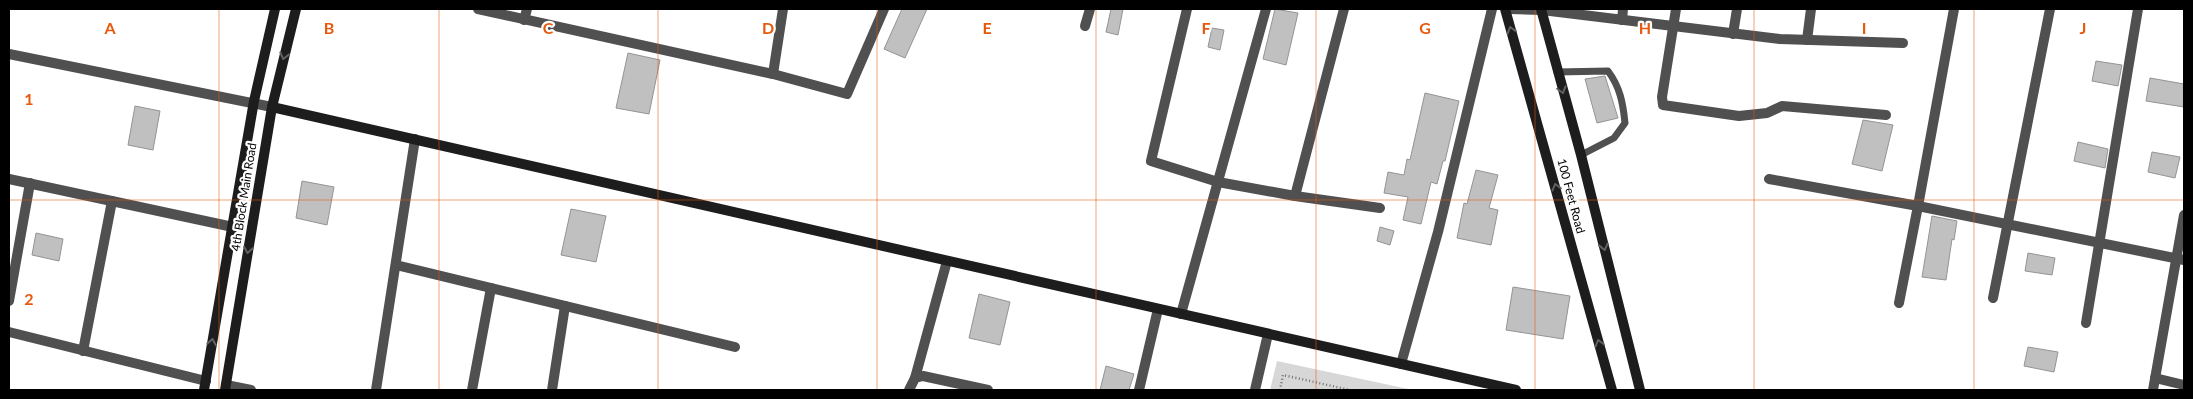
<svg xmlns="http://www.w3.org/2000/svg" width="2193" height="399" viewBox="0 0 2193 399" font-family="Lato,sans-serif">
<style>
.green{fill:#d7d7d7}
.building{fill:#c0c0c0;stroke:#949494}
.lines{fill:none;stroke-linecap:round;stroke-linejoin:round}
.path{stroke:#727272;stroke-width:2.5;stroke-dasharray:1 2.5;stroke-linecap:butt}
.lane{stroke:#505050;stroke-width:7}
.street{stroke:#505050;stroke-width:10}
.secondary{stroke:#1d1d1d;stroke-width:10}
.oneway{stroke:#616161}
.grid{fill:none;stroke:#e8590c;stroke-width:1;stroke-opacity:0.55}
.labels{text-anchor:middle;stroke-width:4.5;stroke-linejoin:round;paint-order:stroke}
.street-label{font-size:12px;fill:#000;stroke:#fff}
.grid-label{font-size:16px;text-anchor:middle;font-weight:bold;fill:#e8590c;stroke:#fff;stroke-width:4.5;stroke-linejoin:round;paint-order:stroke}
</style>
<rect width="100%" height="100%" fill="#fff"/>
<path class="green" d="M1277,361l136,29h-143z"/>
<g class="building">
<path d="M902,9h25l-22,49 -21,-9z"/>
<path d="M1111,9h12l-5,26 -12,-3z"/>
<path d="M1275,9l23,4 -12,52 -23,-6z"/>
<path d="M1212,28l12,2 -4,20 -12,-3z"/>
<path d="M628,53l32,7 -11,54 -33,-6z"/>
<path d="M2096,61l26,4 -4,21 -26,-5z"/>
<path d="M1605,76l13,42 -21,5 -12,-44z"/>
<path d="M2150,78l34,6v23l-38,-6z"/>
<path d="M1425,93l34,8 -14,60h-2l-6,23 -6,-2 -10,42 -18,-4 5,-23 -24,-4 4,-21 16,3 3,-16 3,1z"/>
<path d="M135,106l25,5 -7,39 -25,-5z"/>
<path d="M1863,120l30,5 -11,46 -30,-7z"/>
<path d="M2078,142l30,7 -3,19 -31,-7z"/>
<path d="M2152,152l28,5 -5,21 -27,-6z"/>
<path d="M1476,170l22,5 -9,33 9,2 -7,35 -34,-7 7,-35 3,1z"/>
<path d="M302,181l32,6 -7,38 -31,-7z"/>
<path d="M571,209l35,7 -10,46 -35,-7z"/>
<path d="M1932,216l25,5 -3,19 -2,-1 -6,41 -24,-3z"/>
<path d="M1380,227l14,4 -4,14 -13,-4z"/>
<path d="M36,233l27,6 -4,22 -27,-6z"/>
<path d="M2028,253l27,5 -3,17 -27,-4z"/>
<path d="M1513,287l57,9 -7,43 -57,-9z"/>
<path d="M979,294l31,8 -10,43 -31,-7z"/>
<path d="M2028,347l30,5 -4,20 -30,-6z"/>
<path d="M1106,366l28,8 -5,16h-29z"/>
</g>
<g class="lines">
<path class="path" d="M1280,390l3,-15 67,15"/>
<path class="lane" d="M1557,72l51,-1c12,16 15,32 17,52l-11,15 -33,17"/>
<g class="street">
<path d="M478,9l295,65 74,20 37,-85"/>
<path d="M1187,9l-36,152 67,21 77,14 85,12"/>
<path d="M1510,9l32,1 238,29 123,4"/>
<path d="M1676,9l-14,88 1,8 76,11 28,-3 15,-7 104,9"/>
<path d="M1954,9l-36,197 266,54"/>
<path d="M524,20l3,-11"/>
<path d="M1622,20l1,-11"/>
<path d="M1085,26l5,-17"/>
<path d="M1733,34l4,-25"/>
<path d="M1807,40l4,-31"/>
<path d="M9,54l263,53"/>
<path d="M773,74l10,-65"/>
<path d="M9,179l224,48"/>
<path d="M1769,179l149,27 -19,97"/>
<path d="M1295,196l49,-187"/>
<path d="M396,265l339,82"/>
<path d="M1993,298l57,-289"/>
<path d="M9,301l21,-118"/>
<path d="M1181,314l85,-305"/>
<path d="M2086,323l52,-314"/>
<path d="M9,332l197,49"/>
<path d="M83,351l29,-150"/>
<path d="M1401,364l37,-132 54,-223"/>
<path d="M915,378l32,-117"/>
<path d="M2155,378l29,7"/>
<path d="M226,385l25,5"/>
<path d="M376,390l39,-251"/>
<path d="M472,390l19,-102"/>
<path d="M552,390l13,-84"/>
<path d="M909,390l6,-12 8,-2 65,14"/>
<path d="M1139,390l19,-81"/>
<path d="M1255,390l13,-56"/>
<path d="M2153,390l31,-175"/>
</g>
<g class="secondary">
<path d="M1505,9l107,381"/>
<path d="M1541,9l40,146 59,235"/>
<path d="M272,107l1244,283"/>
<path d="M204,390l50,-289 21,-92"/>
<path d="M225,390l47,-283 24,-98"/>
</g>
</g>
<defs><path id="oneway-chevron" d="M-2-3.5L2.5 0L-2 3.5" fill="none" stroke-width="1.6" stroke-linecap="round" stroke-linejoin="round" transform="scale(1.25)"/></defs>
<g class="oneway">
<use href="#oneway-chevron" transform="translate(1511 30) rotate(-107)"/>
<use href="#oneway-chevron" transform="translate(284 56) rotate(104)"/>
<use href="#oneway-chevron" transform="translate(1562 90) rotate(74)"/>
<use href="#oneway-chevron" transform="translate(1556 187) rotate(-105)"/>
<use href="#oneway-chevron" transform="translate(1604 247) rotate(76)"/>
<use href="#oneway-chevron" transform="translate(248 250) rotate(99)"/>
<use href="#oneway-chevron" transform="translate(212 342) rotate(-80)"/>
<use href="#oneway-chevron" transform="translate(1599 343) rotate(-105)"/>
</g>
<path class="grid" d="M219,9v381M439,9v381M658,9v381M877,9v381M1096,9v381M1316,9v381M1535,9v381M1754,9v381M1974,9v381M9,200h2175"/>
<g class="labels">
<g class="street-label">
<text transform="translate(1571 196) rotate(75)" y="4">100 Feet Road</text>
<text transform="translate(244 197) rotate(-81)" y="4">4th Block Main Road</text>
</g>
</g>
<g class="grid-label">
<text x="110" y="34">A</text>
<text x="329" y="34">B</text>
<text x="548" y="34">C</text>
<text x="768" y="34">D</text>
<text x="987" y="34">E</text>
<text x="1206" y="34">F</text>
<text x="1425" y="34">G</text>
<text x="1645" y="34">H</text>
<text x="1864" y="34">I</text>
<text x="2083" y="34">J</text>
<text x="29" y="105">1</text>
<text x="29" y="305">2</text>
</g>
<rect width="2193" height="399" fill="none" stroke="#000000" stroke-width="20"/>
</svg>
